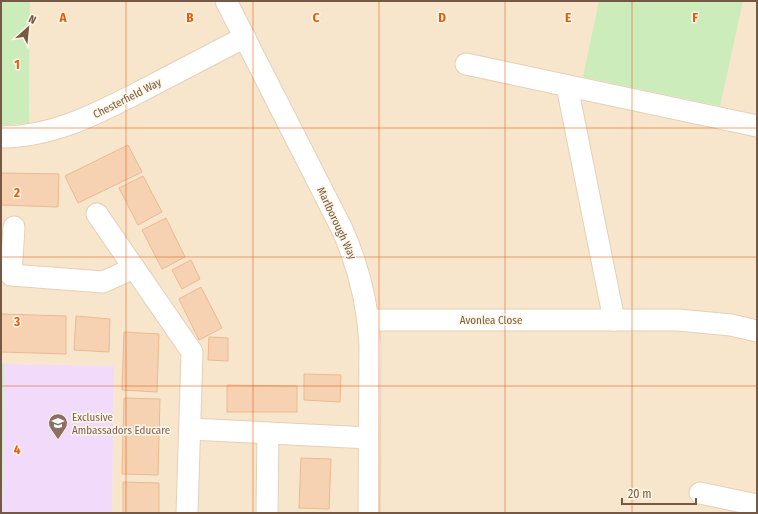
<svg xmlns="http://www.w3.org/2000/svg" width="758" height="514" viewBox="0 0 758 514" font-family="'Fira Sans Condensed',sans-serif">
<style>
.residential{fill:#f7e6cb}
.education{fill:#f1dafa}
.green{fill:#ccecbb}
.building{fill:#f6d2b2;stroke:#eaba91}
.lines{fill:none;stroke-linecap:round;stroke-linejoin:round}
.minor-casing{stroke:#e3d0b9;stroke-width:23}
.minor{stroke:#fff;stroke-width:21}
.grid{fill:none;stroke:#e8590c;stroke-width:1;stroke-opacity:0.55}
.labels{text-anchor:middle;stroke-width:3;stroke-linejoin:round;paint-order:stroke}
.street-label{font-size:11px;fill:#765944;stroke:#fff7e6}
.education-label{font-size:11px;fill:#785e54;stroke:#fff7e6;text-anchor:start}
.grid-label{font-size:13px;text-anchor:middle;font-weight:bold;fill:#e8590c;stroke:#fff7e6;stroke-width:3;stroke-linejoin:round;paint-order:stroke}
</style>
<rect width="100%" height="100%" fill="#fef4dd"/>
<path class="residential" d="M30,1h727v512h-645l2,-146 -110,-3 -3,-2v-228l28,-2z"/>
<path class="education" d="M4,364l110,2 -2,147h-110z"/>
<g class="green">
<path d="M1,1h29l-1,122 -28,3z"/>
<path d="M599,1h144l-23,105 -137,-29z"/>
<path d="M1,362l3,2 -2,149h-1z"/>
</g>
<g class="building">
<path d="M128,145l14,27 -64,31 -13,-27z"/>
<path d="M1,173l58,1 -1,33 -57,-2z"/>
<path d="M143,176l19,36 -24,13 -19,-37z"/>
<path d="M166,218l19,39 -23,12 -20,-39z"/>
<path d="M191,260l9,19 -18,10 -10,-19z"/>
<path d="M201,287l21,41 -23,12 -20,-41z"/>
<path d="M1,314l65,2v38l-65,-2z"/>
<path d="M76,316l34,3 -1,33 -35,-2z"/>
<path d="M124,332l35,2 -2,58 -35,-2z"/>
<path d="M209,337l19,1v23l-20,-1z"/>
<path d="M304,374l37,1 -1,27 -36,-2z"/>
<path d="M227,385l70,1v26h-70z"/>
<path d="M124,398l36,1 -2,76 -36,-1z"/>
<path d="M301,458l30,1 -2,50 -30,-1z"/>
<path d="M123,482l36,1v30h-36z"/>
</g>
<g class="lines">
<defs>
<g id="minor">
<path d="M226,1l116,228c17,38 26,75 28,116l-1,168"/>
<path d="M466,64l291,62"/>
<path d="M567,86l47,234"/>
<path d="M1,137c54,0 99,-25 146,-49 33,-17 65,-34 98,-51"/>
<path d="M97,214l95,138 -5,161"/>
<path d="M14,227l-3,48 92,7 31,-14"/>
<path d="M369,320h309l53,5 26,6"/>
<path d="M190,429l179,9"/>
<path d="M700,493l57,12"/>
<path d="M267,513l1,-80"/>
</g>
</defs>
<use href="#minor" class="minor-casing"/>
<use href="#minor" class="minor"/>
</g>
<path class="grid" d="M126,1v512M253,1v512M379,1v512M505,1v512M632,1v512M1,128h756M1,257h756M1,386h756"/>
<defs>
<symbol id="school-pin" viewBox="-11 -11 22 30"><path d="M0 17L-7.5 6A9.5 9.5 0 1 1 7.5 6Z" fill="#8d6e63" stroke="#fff7e6"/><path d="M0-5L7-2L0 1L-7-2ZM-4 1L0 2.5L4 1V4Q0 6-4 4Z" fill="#fff"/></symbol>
</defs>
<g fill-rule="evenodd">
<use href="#school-pin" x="47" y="412" width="22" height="30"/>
</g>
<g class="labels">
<g class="street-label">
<text transform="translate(127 98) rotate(-27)" y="4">Chesterfield Way</text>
<text transform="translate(337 223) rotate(65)" y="4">Marlborough Way</text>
<text x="491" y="324">Avonlea Close</text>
</g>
<g class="education-label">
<text x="72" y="421">Exclusive<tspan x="72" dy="13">Ambassadors Educare</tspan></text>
</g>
</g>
<g class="grid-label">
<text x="63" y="22">A</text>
<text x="190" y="22">B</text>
<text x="316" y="22">C</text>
<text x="442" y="22">D</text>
<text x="568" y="22">E</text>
<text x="695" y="22">F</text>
<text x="17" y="69">1</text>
<text x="17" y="197">2</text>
<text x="17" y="326">3</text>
<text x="17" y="454">4</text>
</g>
<rect width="758" height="514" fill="none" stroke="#765944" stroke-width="4"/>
<g transform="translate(28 28) rotate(27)" stroke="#fff7e6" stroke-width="3" paint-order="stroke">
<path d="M0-3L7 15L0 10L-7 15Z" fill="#765944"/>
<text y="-6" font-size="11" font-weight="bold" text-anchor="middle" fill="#765944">N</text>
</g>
<path d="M622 498v6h74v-6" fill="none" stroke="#765944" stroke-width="2"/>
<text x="628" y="498" font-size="12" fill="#765944" stroke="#fff7e6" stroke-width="3" paint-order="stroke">20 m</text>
</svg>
